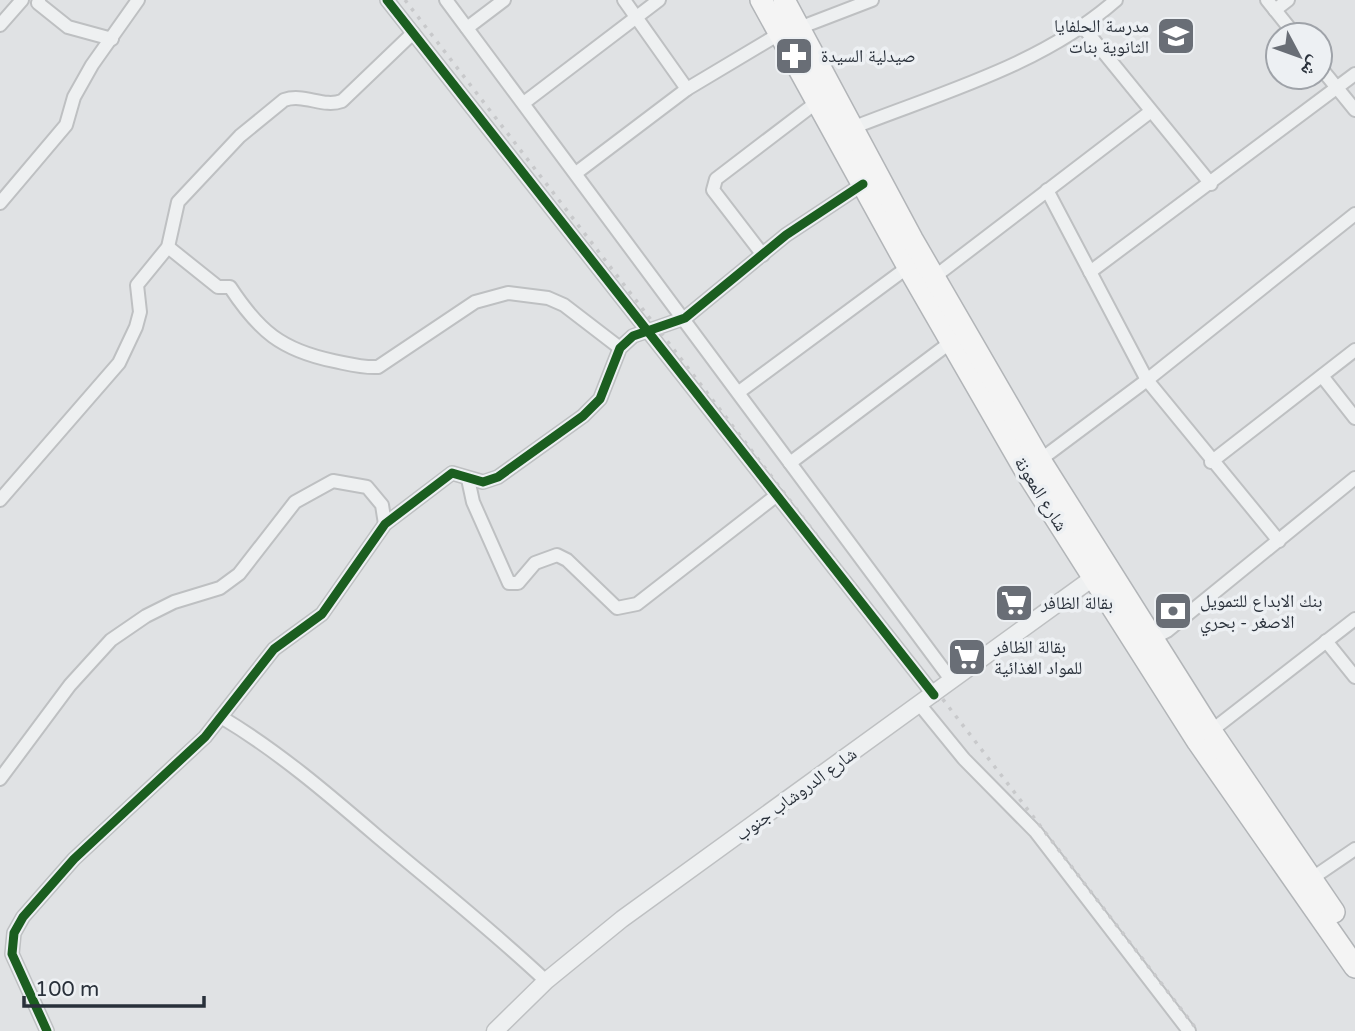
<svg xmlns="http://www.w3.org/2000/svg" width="1355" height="1031" viewBox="0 0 1355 1031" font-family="'Varela Round','Noto Naskh Arabic',sans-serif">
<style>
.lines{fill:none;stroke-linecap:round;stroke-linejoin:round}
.minor-casing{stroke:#bec0c2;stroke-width:16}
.tertiary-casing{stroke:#bec0c2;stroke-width:19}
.trunk-casing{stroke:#b2b5b8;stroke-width:24}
.minor{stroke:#eef0f1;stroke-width:12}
.tertiary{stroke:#eef0f1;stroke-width:16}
.trunk{stroke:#f4f4f4;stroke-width:21}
.rail{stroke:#c8c9cb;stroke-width:3.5;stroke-dasharray:3.5 7;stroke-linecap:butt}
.cycleway-casing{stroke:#edf0f3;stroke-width:13}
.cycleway{stroke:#1b5e20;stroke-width:9}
.labels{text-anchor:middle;stroke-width:7;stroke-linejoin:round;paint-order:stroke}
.poi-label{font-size:18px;fill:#29303a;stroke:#edf0f3;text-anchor:start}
.street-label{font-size:18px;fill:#29303a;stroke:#edf0f3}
</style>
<rect width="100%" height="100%" fill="#e0e2e4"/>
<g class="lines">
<defs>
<g id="minor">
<path d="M39,0l-1,3 30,24 44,12"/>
<path d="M387,0l547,695"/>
<path d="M446,0l506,681"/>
<path d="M624,0l63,89"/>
<path d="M1267,0l28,35"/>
<path d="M1275,10l13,-10"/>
<path d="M0,25l22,-25"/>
<path d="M1083,27l128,157"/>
<path d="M467,28l37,-28"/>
<path d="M799,28l73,-28"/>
<path d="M1320,67l35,43"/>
<path d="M525,102l134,-102"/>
<path d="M852,128c91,-36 190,-63 264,-128"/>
<path d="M576,173l111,-84 92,-55"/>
<path d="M1047,190l100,190 132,161"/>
<path d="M0,203l66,-78 8,-28 18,-32 46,-65"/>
<path d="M168,247l50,40h12c29,44 51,63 104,74 15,3 29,7 44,6l97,-65 33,-9 40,5 16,7 56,43"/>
<path d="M763,255l-50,-65 3,-11 101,-77"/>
<path d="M1090,272l265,-198"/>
<path d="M933,278l217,-166"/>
<path d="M1322,376l33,42"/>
<path d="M739,392l169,-125"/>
<path d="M1040,460l107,-80 208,-166"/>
<path d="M1211,462l144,-112"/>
<path d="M790,463l161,-121"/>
<path d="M468,479l5,23 36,81h9l17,-20 22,-8 10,5 50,48 20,-4 140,-109"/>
<path d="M0,500l119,-137 17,-36 4,-15 -3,-27 31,-38 10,-45 62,-66 44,-36c20,-7 39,8 58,1l71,-68"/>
<path d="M1152,639l15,-8 188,-153"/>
<path d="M1326,641l29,36"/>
<path d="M920,705l44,54 72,73 153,199"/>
<path d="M221,717c57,34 107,77 157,120 57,48 114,93 168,144"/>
<path d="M1211,731l144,-112"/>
<path d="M0,779l70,-94 41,-45 35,-24 28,-14 46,-14 19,-14 56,-72 38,-21 34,6 15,18 3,19"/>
<path d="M1311,879l44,-30"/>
<path d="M47,1031l-35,-77 2,-21 9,-16 51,-58 131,-122 69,-88 48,-35 63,-90 67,-51 31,9 15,-5 85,-61 17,-17 20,-51 13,-12 52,-18 101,-83 77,-51"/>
</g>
<path id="tertiary" d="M495,1031l51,-50 76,-62 479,-347"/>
<g id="trunk">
<path d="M761,0l147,267 117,203 173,272 157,225"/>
<path d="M784,0l128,239 128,221 171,271 123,181"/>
</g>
</defs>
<use href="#minor" class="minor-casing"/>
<use href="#tertiary" class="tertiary-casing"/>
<use href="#trunk" class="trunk-casing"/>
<use href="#minor" class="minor"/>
<use href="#tertiary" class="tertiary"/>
<use href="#trunk" class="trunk"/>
<path class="rail" d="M405,0l793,1031"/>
<defs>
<g id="cycleway">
<path d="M387,0l547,695"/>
<path d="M47,1031l-35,-77 2,-21 9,-16 51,-58 131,-122 69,-88 48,-35 63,-90 67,-51 31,9 15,-5 85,-61 17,-17 20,-51 13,-12 52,-18 101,-83 77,-51"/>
</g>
</defs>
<use href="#cycleway" class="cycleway-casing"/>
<use href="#cycleway" class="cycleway"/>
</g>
<defs>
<symbol id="school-square" viewBox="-11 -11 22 22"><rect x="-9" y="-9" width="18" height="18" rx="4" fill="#696e76" stroke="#edf0f3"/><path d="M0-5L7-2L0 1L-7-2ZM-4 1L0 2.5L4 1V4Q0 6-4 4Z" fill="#fff"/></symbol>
<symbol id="pharmacy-square" viewBox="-11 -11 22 22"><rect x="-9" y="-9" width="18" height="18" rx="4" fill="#696e76" stroke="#edf0f3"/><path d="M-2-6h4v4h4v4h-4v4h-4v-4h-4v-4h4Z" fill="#fff"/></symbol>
<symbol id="supermarket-square" viewBox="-11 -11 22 22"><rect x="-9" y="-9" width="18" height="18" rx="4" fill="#696e76" stroke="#edf0f3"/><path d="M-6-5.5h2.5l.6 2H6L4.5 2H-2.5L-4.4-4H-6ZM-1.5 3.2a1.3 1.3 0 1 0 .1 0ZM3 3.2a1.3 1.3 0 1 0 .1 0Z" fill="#fff"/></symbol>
<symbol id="bank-square" viewBox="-11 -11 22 22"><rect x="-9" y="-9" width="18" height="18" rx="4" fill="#696e76" stroke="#edf0f3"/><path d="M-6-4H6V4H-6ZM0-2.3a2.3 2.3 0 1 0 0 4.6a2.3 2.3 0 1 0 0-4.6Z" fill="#fff"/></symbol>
</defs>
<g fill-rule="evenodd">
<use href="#school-square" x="1154" y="14" width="44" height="44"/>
<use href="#pharmacy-square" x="772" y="34" width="44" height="44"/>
<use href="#supermarket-square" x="992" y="581" width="44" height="44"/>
<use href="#bank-square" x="1151" y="589" width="44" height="44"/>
<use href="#supermarket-square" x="945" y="635" width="44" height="44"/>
</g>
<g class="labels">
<g class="poi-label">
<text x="1149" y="32" text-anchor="end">مدرسة الحلفايا<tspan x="1149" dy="21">الثانوية بنات</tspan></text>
<text x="821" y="62">صيدلية السيدة</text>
<text x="1200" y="607">بنك الابداع للتمويل<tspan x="1200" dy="21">الاصغر - بحري</tspan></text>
<text x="1041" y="609">بقالة الظافر</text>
<text x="994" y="653">بقالة الظافر<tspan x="994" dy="21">للمواد الغذائية</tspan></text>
</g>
<g class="street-label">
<text transform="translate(1041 494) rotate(58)" y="6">شارع المعونة</text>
<text transform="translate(796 794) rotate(-36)" y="6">شارع الدروشاب جنوب</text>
</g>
</g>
<g transform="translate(1299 56) rotate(131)"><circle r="33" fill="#edf0f3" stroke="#9fa3a9" stroke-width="2"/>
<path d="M0-5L12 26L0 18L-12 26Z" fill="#696e76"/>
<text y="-10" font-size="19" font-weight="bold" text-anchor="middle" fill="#29303a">ش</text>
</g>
<path d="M24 996v10h180v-10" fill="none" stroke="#29303a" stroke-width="3.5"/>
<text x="35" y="996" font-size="21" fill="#29303a" stroke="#edf0f3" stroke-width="5" paint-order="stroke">100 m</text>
</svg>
